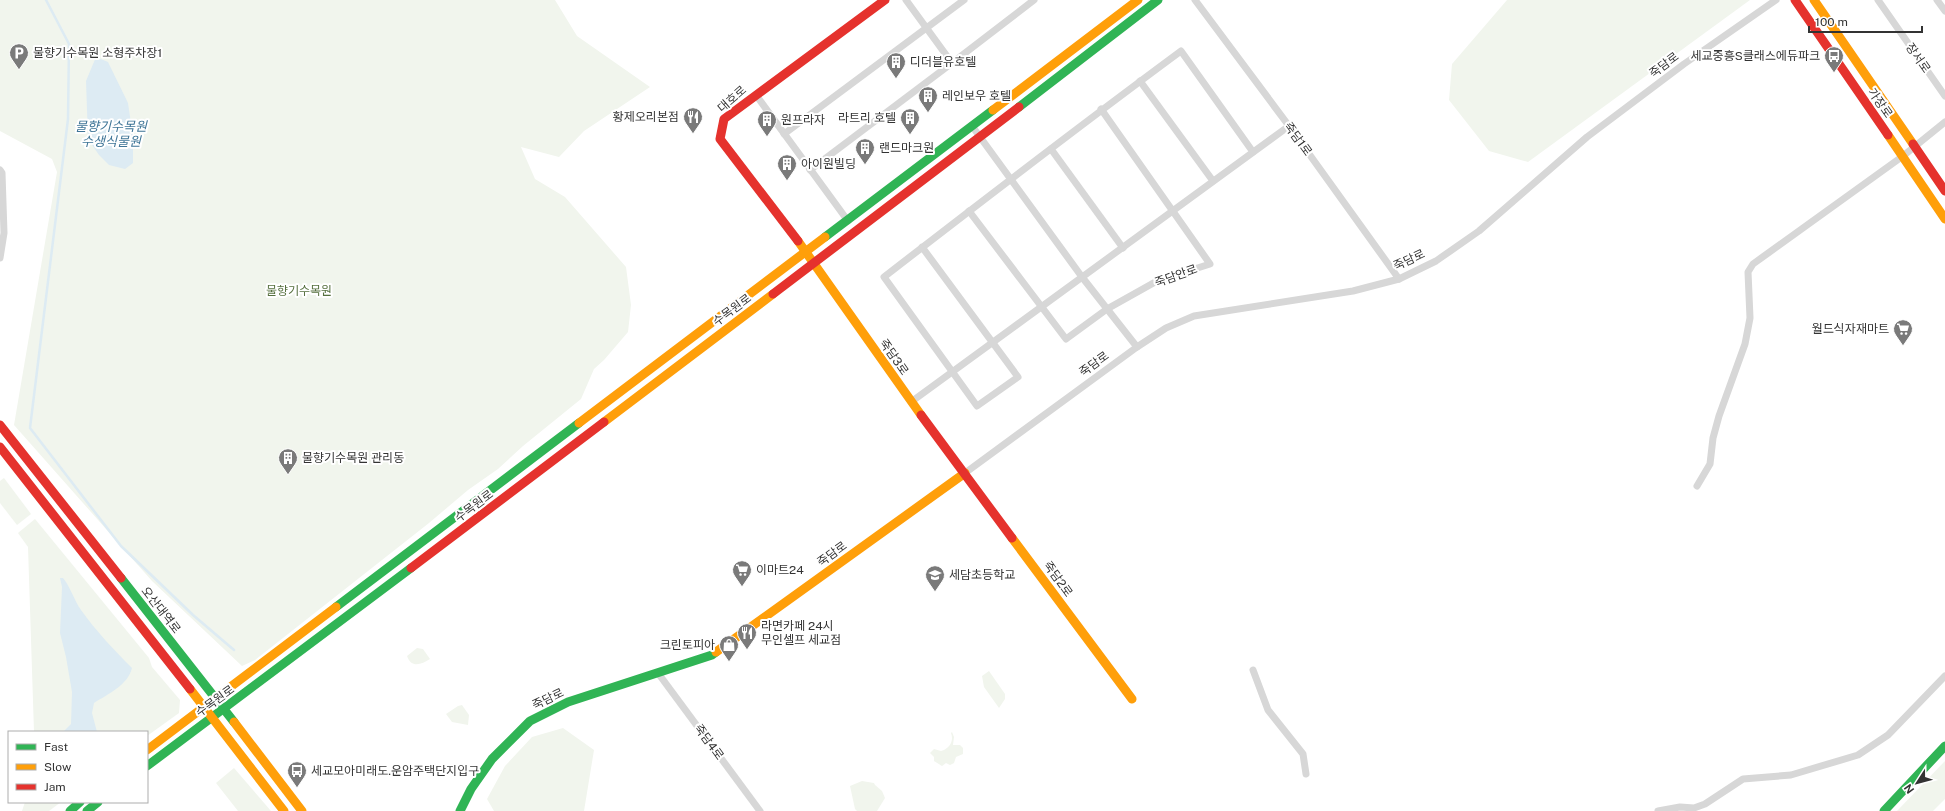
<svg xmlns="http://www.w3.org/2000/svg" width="1945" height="811" viewBox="0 0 1945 811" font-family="'Public Sans','Noto Sans KR',sans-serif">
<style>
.green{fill:#f1f5ed}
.water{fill:#ddebf3}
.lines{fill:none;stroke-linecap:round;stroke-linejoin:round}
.stream{stroke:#ddebf3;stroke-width:2.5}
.street{stroke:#d7d7d7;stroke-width:7}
.fast{stroke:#30b455;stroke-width:9}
.slow{stroke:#ff9f0a;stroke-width:9}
.jam{stroke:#e5322d;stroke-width:9}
.labels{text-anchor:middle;stroke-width:4;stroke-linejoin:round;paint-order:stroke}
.poi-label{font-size:12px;fill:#333;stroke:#fff;text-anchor:start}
.street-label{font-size:12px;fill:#333;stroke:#fff}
.park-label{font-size:12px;fill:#56703f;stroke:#fff}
.water-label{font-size:13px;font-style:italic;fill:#3f7597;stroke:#fff}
</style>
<rect width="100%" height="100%" fill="#fff"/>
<g class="green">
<path d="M0,0h555l22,36 73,51 -66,44 -25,26 -38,-10 14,32 30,18 61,70 5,38 -3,27 -24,28 -10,9 -13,30 -58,47 -25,23 -30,21 -39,33 -174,137 -13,6 -90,-85 -138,-156 43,-253 -5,-13 -52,-28z"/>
<path d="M1507,0h243l-222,162 -39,-11 -40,-51 3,-36z"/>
<path d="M4,478l27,36 -14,11 -17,-22v-22z"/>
<path d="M35,519l114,139 3,9 28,33 -1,13 -32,23v-4h-113l-6,-185 -10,-14z"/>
<path d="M417,648l6,1 7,10c-9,6 -19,9 -23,-3z"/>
<path d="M989,671l16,23v5l-6,9 -15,-21 -2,-11z"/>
<path d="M462,705l7,10 -1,10 -16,-3 -6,-8 12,-8z"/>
<path d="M563,728l31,22 -10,61h-90l-7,-12 18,-33 27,-29z"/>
<path d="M952,732l2,5 -1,8h7l3,3v6l-7,3 -2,6 -4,2 -4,-2 -4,3 -8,-5v-4l-4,-4 4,-4 7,2c9,-3 13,-10 10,-18z"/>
<path d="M1945,761v38l-12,12h-36z"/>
<path d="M234,768l37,43h-33l-22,-28z"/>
<path d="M862,781l12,2 1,2 7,6 3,7 -8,13h-20l-2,-2 -5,-23z"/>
<path d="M25,802h36l-12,9h-27z"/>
</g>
<g class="water">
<path d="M96,57l12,5 20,41 5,34v26l-8,6 -16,-4 -10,-10 -11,-16 -2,-58z"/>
<path d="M60,578h3c8,10 11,22 18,32 15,21 33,40 51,58 -4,17 -24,26 -38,35l-2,10 5,19h-34l8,-8 1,-32 -6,-35 -6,-24 2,-46z"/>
</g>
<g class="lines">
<path class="stream" d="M46,0l23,44 -1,75 -38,309 91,118 72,69 41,35"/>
<g class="street">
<path d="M906,0l46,63 82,-63"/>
<path d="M1195,0l94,126 110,153"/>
<path d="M1878,0l67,96"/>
<path d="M1937,0l8,11"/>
<path d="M1140,81l73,100"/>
<path d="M756,95l92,126"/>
<path d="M972,126l110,151 55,70"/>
<path d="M784,134l180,-134"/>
<path d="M1051,149l72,99"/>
<path d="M0,170l2,3 2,60 -4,25"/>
<path d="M810,170l142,-107"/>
<path d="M969,211l97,128 41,-30 50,-28 53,-17 -109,-155"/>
<path d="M922,247l96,130 -41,29 -93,-129c98,-76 197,-152 297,-226l72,101"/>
<path d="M911,402l378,-276"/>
<path d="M965,473l172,-126 29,-19 28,-12 159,-25 46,-12 37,-18 43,-30 108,-94 97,-73 92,-64"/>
<path d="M1697,486l13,-22 3,-26 6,-22 26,-72 5,-26 -2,-46 5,-8 150,-108 42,-34"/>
<path d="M1253,670l15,40 35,44 3,20"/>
<path d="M658,673l102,138"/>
<path d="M1658,811l22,-4 14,1 11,-4 38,-25 48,-4 67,-20 30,-20 57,-59"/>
</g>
<g class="fast">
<path d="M1019,107l139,-107"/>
<path d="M825,237l168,-127"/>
<path d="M121,578l113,144"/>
<path d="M336,607l243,-184"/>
<path d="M147,766l264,-198"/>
<path d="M70,811l10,-9"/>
<path d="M87,811l11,-9"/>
<path d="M460,811l11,-22 21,-30 38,-38 38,-19 144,-47 4,-3"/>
<path d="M1884,811l61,-65"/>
</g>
<g class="slow">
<path d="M1814,0l99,144"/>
<path d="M993,110l145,-110"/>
<path d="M1888,135l57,84"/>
<path d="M798,241l123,174"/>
<path d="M604,422l169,-128"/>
<path d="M579,423l246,-186"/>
<path d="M1012,538l120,161"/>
<path d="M716,652l249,-179"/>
<path d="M190,689l94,122"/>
<path d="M234,722l68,89"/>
<path d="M147,750l189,-143"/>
</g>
<g class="jam">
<path d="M1795,0l93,135"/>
<path d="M1913,144l32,47"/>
<path d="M798,241l-78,-102 4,-20 161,-119"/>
<path d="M773,294l246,-187"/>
<path d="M921,415l91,123"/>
<path d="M0,425l121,153"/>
<path d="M0,447l190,242"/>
<path d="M411,568l193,-146"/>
</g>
</g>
<defs>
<symbol id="parking-pin" viewBox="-11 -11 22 30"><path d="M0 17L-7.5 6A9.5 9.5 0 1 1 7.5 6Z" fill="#7a7a7a" stroke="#fff"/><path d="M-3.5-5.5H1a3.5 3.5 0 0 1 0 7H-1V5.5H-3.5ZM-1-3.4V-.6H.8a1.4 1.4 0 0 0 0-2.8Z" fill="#fff"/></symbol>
<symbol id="bus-pin" viewBox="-11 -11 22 30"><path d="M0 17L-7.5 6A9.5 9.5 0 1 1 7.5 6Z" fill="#7a7a7a" stroke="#fff"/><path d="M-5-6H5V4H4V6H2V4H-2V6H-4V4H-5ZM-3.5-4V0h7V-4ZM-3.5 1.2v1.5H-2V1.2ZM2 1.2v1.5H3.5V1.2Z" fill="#fff"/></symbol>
<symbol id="building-pin" viewBox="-11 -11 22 30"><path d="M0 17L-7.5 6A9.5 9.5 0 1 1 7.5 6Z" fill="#7a7a7a" stroke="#fff"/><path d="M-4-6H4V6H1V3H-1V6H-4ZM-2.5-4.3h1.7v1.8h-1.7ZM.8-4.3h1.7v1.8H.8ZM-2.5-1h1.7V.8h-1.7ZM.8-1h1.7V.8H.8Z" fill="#fff"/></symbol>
<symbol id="restaurant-pin" viewBox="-11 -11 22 30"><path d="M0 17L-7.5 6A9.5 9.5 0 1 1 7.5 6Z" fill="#7a7a7a" stroke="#fff"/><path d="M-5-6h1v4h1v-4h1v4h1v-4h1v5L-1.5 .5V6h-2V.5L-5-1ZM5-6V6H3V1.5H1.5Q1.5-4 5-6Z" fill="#fff"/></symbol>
<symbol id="supermarket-pin" viewBox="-11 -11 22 30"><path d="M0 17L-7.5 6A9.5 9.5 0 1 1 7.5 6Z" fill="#7a7a7a" stroke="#fff"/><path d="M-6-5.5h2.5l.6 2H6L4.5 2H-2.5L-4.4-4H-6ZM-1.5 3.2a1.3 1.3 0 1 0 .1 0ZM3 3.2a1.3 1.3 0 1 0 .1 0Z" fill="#fff"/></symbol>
<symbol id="school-pin" viewBox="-11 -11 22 30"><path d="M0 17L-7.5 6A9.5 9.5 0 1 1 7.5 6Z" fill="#7a7a7a" stroke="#fff"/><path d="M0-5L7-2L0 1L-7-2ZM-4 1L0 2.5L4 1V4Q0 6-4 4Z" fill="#fff"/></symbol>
<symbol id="shop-pin" viewBox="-11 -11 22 30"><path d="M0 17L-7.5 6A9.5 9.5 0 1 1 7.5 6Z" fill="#7a7a7a" stroke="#fff"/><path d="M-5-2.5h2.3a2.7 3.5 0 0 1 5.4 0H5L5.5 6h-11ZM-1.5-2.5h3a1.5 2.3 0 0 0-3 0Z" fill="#fff"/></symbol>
</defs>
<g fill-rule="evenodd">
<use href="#parking-pin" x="8" y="42" width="22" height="30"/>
<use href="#bus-pin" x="1823" y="45" width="22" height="30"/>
<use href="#building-pin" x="885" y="51" width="22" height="30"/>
<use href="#building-pin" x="917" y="85" width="22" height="30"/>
<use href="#restaurant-pin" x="682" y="106" width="22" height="30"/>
<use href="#building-pin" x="899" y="107" width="22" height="30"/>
<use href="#building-pin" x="756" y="109" width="22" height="30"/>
<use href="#building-pin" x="854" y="137" width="22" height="30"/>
<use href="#building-pin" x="776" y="153" width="22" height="30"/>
<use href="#supermarket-pin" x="1892" y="318" width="22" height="30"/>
<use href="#building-pin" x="277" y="447" width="22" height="30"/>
<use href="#supermarket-pin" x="731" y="559" width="22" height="30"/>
<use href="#school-pin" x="924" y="564" width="22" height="30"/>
<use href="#restaurant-pin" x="736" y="622" width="22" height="30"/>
<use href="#shop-pin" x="718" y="634" width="22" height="30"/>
<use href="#bus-pin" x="286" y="760" width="22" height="30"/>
</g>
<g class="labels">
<g class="poi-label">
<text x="33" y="57">물향기수목원 소형주차장1</text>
<text x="1820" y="60" text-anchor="end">세교중흥S클래스에듀파크</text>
<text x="910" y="66">디더블유호텔</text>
<text x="942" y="100">레인보우 호텔</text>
<text x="679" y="121" text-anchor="end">황제오리본점</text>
<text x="896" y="122" text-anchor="end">라트리 호텔</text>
<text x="781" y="124">원프라자</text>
<text x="879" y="152">랜드마크원</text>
<text x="801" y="168">아이원빌딩</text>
<text x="1889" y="333" text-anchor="end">월드식자재마트</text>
<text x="302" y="462">물향기수목원 관리동</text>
<text x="756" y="574">이마트24</text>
<text x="949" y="579">세담초등학교</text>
<text x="761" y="630">라면카페 24시<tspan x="761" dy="14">무인셀프 세교점</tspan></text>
<text x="715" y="649" text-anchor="end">크린토피아</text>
<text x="311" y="775">세교모아미래도.운암주택단지입구</text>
</g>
<g class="street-label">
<text transform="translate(1918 58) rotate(55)" y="4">장서로</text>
<text transform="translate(1664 65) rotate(-37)" y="4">죽담로</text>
<text transform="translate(732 99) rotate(-41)" y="4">대호로</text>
<text transform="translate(1880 103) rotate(55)" y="4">가장로</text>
<text transform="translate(1298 139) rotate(54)" y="4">죽담1로</text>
<text transform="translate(1409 260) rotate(-25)" y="4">죽담로</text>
<text transform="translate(1176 276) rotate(-20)" y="4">죽담안로</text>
<text transform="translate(732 310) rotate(-37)" y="4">수목원로</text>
<text transform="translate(894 357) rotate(55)" y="4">죽담3로</text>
<text transform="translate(1094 364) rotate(-36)" y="4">죽담로</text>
<text transform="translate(474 506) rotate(-37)" y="4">수목원로</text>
<text transform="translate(832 554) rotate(-36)" y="4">죽담로</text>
<text transform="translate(1058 579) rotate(54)" y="4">죽담2로</text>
<text transform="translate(161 610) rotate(52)" y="4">오산대역로</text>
<text transform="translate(548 699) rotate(-26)" y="4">죽담로</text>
<text transform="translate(215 701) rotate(-36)" y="4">수목원로</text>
<text transform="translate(709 742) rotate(54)" y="4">죽담4로</text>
</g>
<g class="park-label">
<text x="299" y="295">물향기수목원</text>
</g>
<g class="water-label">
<text x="111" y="131">물향기수목원<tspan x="111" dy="15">수생식물원</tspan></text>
</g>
</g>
<rect x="8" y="731" width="140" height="72" fill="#ffffff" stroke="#adadad"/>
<rect x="16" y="744" width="20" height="6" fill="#30b455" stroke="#adadad"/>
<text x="44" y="751" font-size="12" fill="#333333">Fast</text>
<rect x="16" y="764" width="20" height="6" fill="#ff9f0a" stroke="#adadad"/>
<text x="44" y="771" font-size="12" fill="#333333">Slow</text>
<rect x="16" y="784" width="20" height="6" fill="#e5322d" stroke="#adadad"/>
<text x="44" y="791" font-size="12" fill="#333333">Jam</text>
<g transform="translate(1917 783) rotate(234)" stroke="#ffffff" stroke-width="3" paint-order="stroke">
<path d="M0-3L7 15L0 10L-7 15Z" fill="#333333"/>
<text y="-6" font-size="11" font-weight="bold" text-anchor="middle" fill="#333333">N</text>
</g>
<path d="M1809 26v6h113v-6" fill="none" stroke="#333333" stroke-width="2"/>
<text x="1815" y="26" font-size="12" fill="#333333" stroke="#ffffff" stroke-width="3" paint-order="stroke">100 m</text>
</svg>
